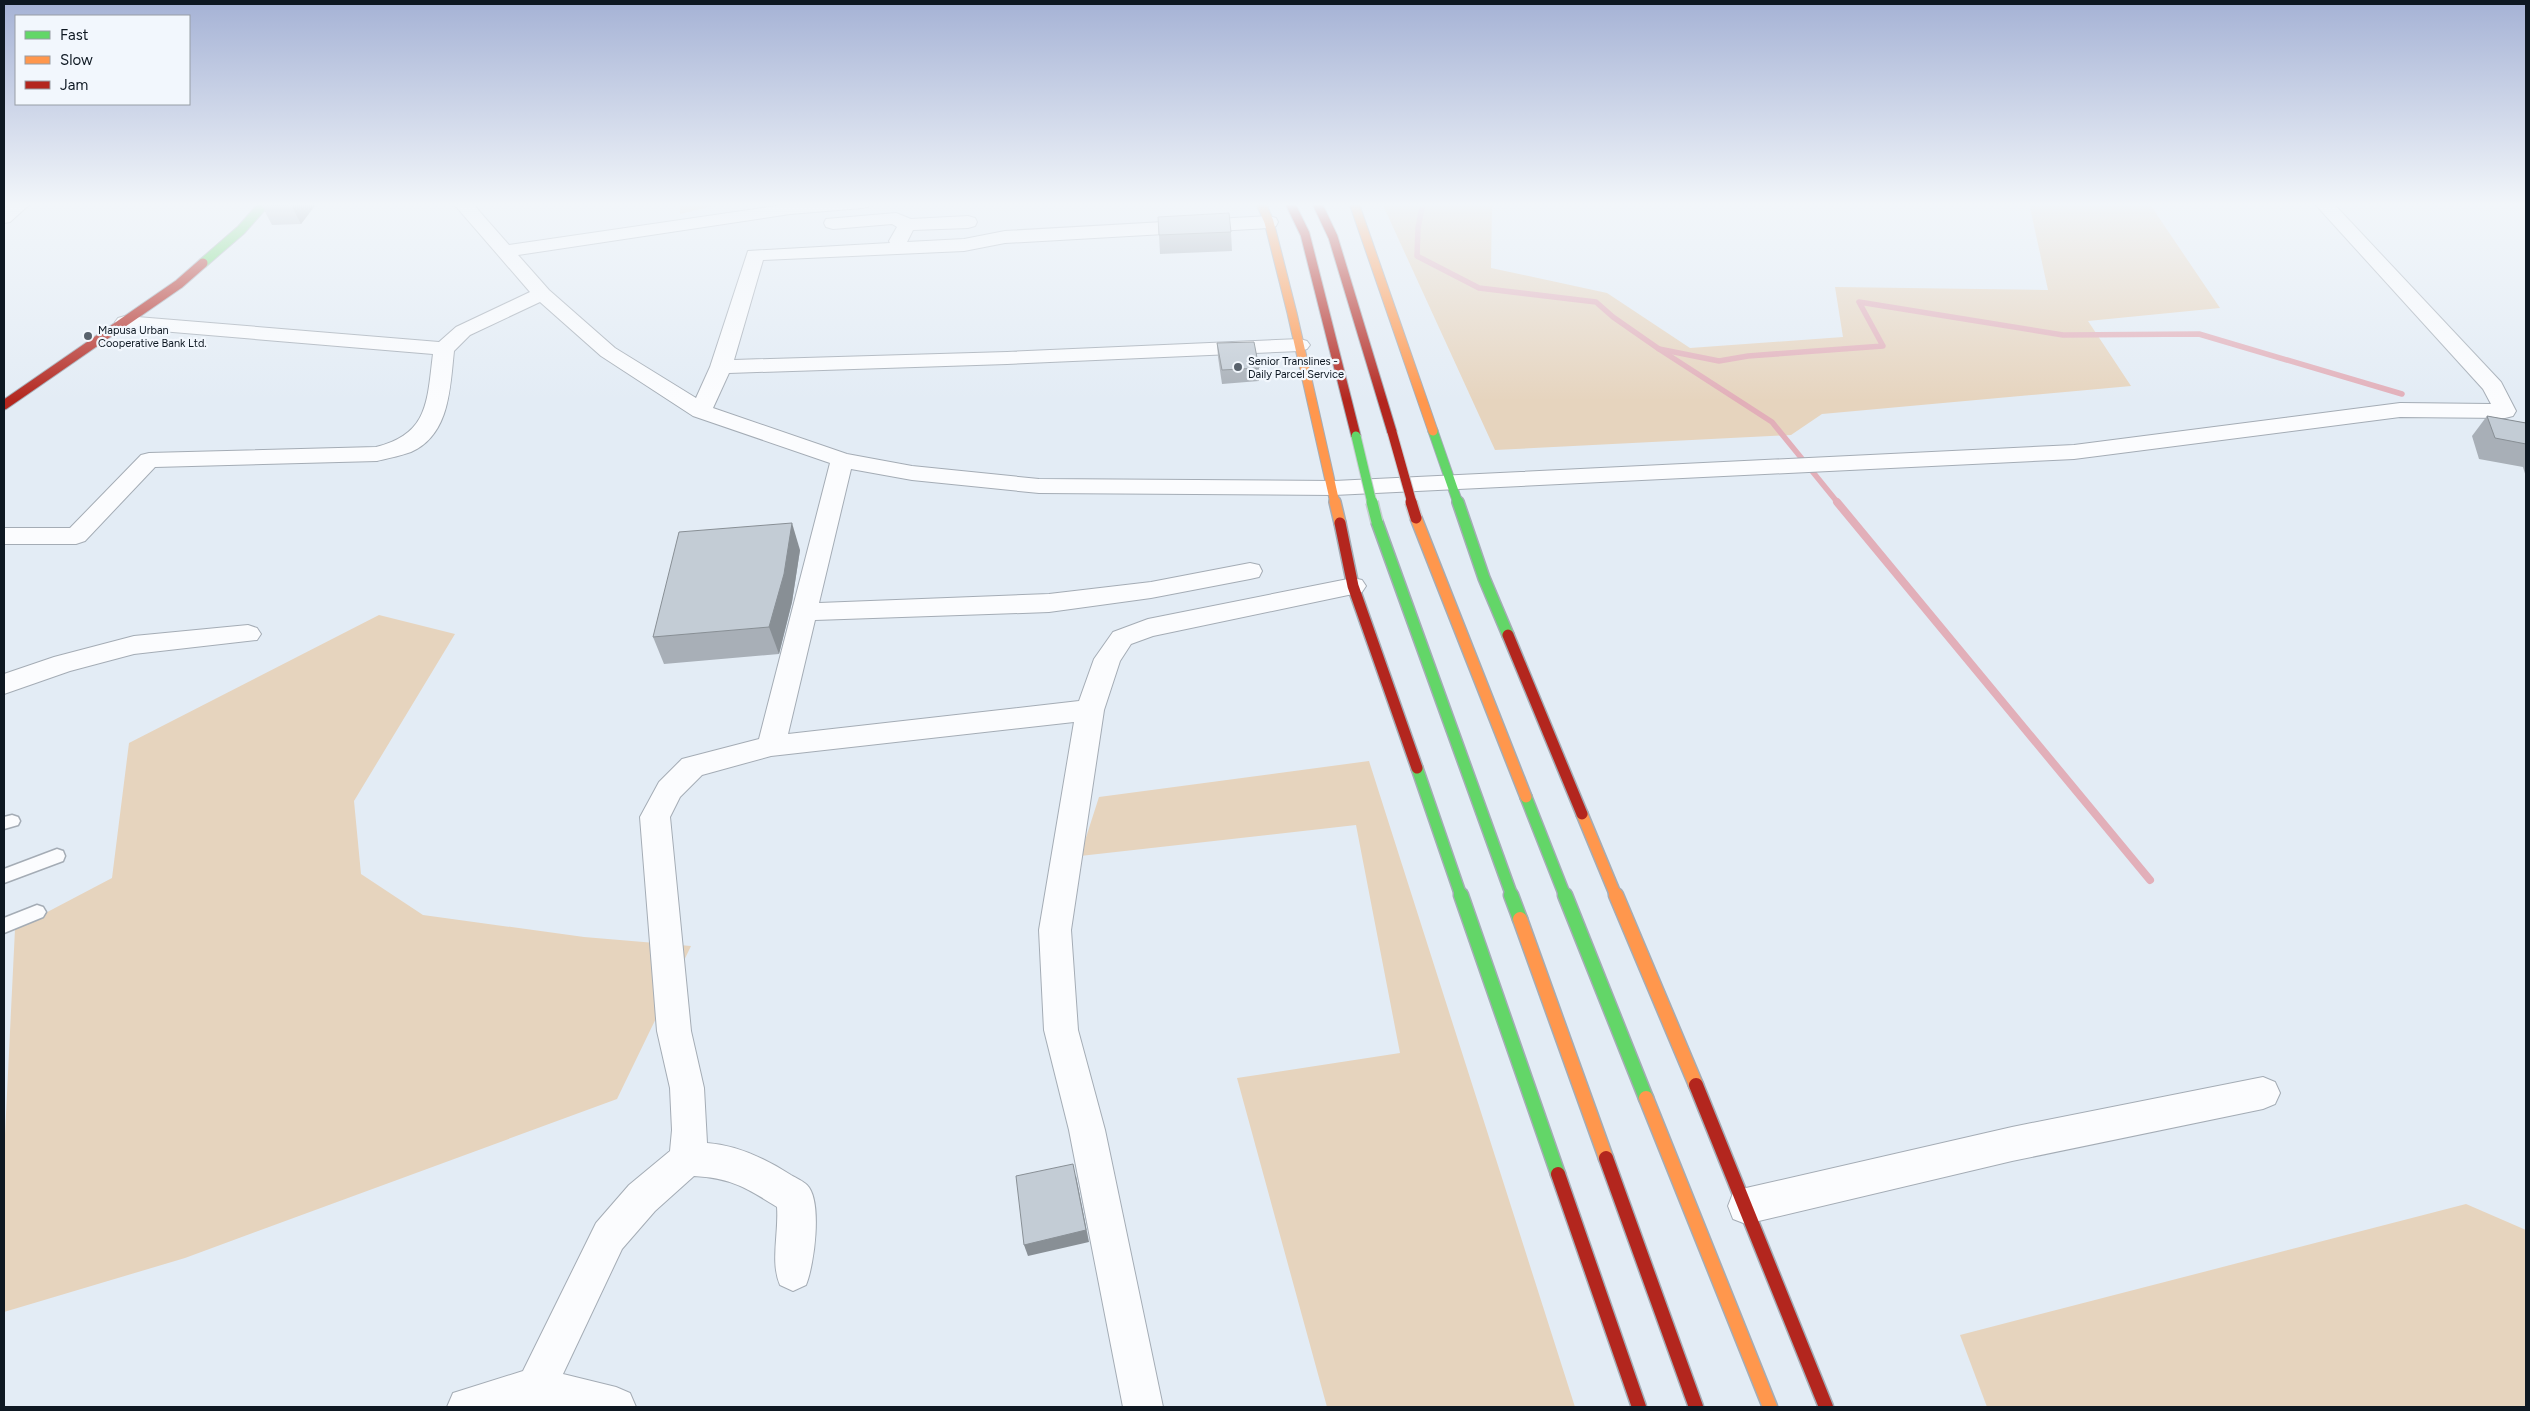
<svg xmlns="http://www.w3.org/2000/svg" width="2530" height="1411" viewBox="0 0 2530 1411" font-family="Figtree,sans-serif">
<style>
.green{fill:#e6d4be}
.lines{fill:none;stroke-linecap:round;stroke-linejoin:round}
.stream-far1{stroke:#e2afb9;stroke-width:5.5}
.stream{stroke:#e2afb9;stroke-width:8}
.lane-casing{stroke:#a4acb5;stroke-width:3}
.street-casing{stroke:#a4acb5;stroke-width:2}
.fast-far2-casing{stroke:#a4acb5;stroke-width:11}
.fast-far1-casing{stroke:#a4acb5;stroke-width:14}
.fast-casing{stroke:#a4acb5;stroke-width:17}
.slow-far2-casing{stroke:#a4acb5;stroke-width:11}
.slow-far1-casing{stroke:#a4acb5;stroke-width:14}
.slow-casing{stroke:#a4acb5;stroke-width:17}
.jam-far2-casing{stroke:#a4acb5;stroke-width:11}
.jam-far1-casing{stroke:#a4acb5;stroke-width:14}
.jam-casing{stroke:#a4acb5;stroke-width:17}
.lane{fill:#fbfcfe;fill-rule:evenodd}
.street{fill:#fbfcfe;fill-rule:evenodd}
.fast-far2{stroke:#63d668;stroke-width:9}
.fast-far1{stroke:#63d668;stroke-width:11}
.fast{stroke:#63d668;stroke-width:14}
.slow-far2{stroke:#ff974d;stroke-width:9}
.slow-far1{stroke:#ff974d;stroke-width:11}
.slow{stroke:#ff974d;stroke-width:14}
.jam-far2{stroke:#b3261e;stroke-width:9}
.jam-far1{stroke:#b3261e;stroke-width:11}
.jam{stroke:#b3261e;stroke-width:14}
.fast-bridge-far1-casing{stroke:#c4cacf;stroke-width:11;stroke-linecap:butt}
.fast-bridge-casing{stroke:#c4cacf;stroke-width:14;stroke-linecap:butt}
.jam-bridge-far1-casing{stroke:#c4cacf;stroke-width:11;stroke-linecap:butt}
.jam-bridge-casing{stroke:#c4cacf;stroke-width:14;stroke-linecap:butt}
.fast-bridge-far1{stroke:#63d668;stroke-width:9}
.fast-bridge{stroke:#63d668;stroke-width:11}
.jam-bridge-far1{stroke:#b3261e;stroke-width:9}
.jam-bridge{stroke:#b3261e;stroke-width:11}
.wall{fill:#a8afb7}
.shaded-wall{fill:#888f95}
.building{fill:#c3ccd5;stroke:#888f95}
.poi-dot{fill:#59626c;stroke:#f2f7fd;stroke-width:2}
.labels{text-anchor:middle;stroke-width:4.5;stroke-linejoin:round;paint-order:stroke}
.far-poi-label{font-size:11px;fill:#0e1822;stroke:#f2f7fd;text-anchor:start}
</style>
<rect width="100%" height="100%" fill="#e3ecf5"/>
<g class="green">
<path d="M680,203h45l-45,11z"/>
<path d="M1382,203h110l-1,65 116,25 83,55 153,-11 -8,-50 213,3 -19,-87h120l71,105 -132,13 43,65 -309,28 -31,21 -296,15z"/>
<path d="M379,615l76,19 -101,167 7,73 62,41 161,22 107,9 -74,153 -432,159 -181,54v-157l11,-226 97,-51 17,-135z"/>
<path d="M1369,761l206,646h-248l-90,-329 163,-25 -44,-228 -276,31 19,-59z"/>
<path d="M2466,1204l60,26v177h-539l-27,-72z"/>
</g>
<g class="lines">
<g class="stream-far1">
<path d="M1423,203l-5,25 -1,28 62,32 117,14 17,15 46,32 113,73 31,38"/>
<path d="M1659,349l60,12 29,-5 135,-10 -24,-44 204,33 136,-1 203,60"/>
<path d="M1812,471l26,32"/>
</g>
<path class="stream" d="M1837,502l313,378"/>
<defs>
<g id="lane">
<path d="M12,815l6,2 2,4 -2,4 -14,4v-12z"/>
<path d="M57,849l6,2 2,5 -2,5 -59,22v-14z"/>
<path d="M37,905l6,2 3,5 -3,5 -39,16v-15z"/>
</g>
<g id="street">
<path d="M11,203h20l-21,19 -6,1v-14z"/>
<path d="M453,203h19l37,42 281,-41 81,-1 -3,4 -6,1 -72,6 -272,41 31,35 66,58 81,50 14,-31 38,-116 142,-8 -1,-2 8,-14 -5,-3 -59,5 -7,-2 -2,-4 2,-4 70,-6 15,6 57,-3 7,2 2,4 -2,4 -7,2 -55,2 -6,12 57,-3 41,-8 264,-15 7,2 2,4 -2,4 -7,2 -264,15 -41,8 -201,9 -29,100 273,-8 293,-13 7,2 3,4 -3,4 -7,2 -293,13 -278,9 -16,35 134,46 65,12 127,13 295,2 740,-36 326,-42 91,1 -8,-15 -169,-186h19l168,179 15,29 -3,5 -8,2 -105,-1 -326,42 -740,36 -295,-2 -127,-13 -61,-11 -32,134 230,-9 102,-12 99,-19 9,2 3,6 -3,6 -9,2 -99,19 -102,14 -234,8 -27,114 291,-33 15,-42 19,-27 35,-13 205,-41 9,2 4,6 -4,6 -9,2 -200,42 -22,8 -11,17 -16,49 -33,220 7,100 27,100 58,277h-40l-54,-277 -25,-100 -5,-100 35,-208 -303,34 -69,19 -22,22 -10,20 21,214 13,57 3,55c30,2 59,16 84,32 5,3 12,6 16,10 16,16 7,81 -1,100l-13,6 -13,-6c-10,-23 -1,-52 -3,-78 -30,-19 -46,-29 -83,-31l-39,35 -33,38 -59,125 53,13 14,6 6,14h-189l6,-14 70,-22 73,-148 33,-38 41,-34 2,-21 -2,-42 -13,-57 -17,-214 19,-35 23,-23 77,-20 71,-276 -137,-47 -92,-60 -61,-54 -70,33 -16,16c-4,36 -4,84 -43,101 -11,4 -23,6 -34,9l-222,6 -70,74 -9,3h-72v-16h66l71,-73 8,-2 227,-6c53,-13 51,-46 57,-93l-308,-26 -7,-2 -3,-4 3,-4 7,-2 314,26 17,-15 74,-35z"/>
<path d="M248,625l9,3 4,6 -4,6 -123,14 -64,17 -66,23v-20l50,-17 80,-21z"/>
<path d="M2263,1077l12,5 5,11 -5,11 -12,5 -251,52 -266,63 -13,-5 -5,-13 5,-13 13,-5 266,-61z"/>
</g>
<g id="fast-far2">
<path d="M203,263l38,-33 24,-27"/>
<path d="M1433,431l25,72"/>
</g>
<g id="fast-far1">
<path d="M1458,502l26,76 24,57"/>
<path d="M1377,522l135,374"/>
<path d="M1417,768l44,128"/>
<path d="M1526,797l39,99"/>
</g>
<g id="fast">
<path d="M1461,895l97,279"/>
<path d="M1511,895l9,24"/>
<path d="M1565,895l81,203"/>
</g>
<g id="slow-far2">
<path d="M1261,203l8,19 23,91 43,190"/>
<path d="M1354,203l79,228"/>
</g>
<g id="slow-far1">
<path d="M1335,502l5,21"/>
<path d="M1416,518l110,279"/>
<path d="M1582,814l34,82"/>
</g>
<g id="slow">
<path d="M1616,895l80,190"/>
<path d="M1520,919l86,239"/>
<path d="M1646,1098l124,309"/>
</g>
<g id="jam-far2">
<path d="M1290,203l15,31 51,202"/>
<path d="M1317,203l16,34 59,195"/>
<path d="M4,405l175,-121 24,-21"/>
</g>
<g id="jam-far1">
<path d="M1340,523l13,63 64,182"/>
<path d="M1508,635l74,179"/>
</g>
<g id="jam">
<path d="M1696,1085l130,322"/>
<path d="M1606,1158l90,249"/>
<path d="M1558,1174l81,233"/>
</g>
</defs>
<use href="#lane" class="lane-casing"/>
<use href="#street" class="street-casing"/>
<use href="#fast-far2" class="fast-far2-casing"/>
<use href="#fast-far1" class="fast-far1-casing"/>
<use href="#fast" class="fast-casing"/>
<use href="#slow-far2" class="slow-far2-casing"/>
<use href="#slow-far1" class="slow-far1-casing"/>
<use href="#slow" class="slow-casing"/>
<use href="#jam-far2" class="jam-far2-casing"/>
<use href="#jam-far1" class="jam-far1-casing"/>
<use href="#jam" class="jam-casing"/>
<use href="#lane" class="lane"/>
<use href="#street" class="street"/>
<use href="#fast-far2" class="fast-far2"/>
<use href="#fast-far1" class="fast-far1"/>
<use href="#fast" class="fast"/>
<use href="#slow-far2" class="slow-far2"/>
<use href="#slow-far1" class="slow-far1"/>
<use href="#slow" class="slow"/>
<use href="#jam-far2" class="jam-far2"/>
<use href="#jam-far1" class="jam-far1"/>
<use href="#jam" class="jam"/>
<defs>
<path id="fast-bridge-far1" d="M1356,436l16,67"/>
<path id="fast-bridge" d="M1372,502l5,20"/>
<path id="jam-bridge-far1" d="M1392,432l20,71"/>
<path id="jam-bridge" d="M1411,502l5,16"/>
</defs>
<use href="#fast-bridge-far1" class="fast-bridge-far1-casing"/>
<use href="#fast-bridge" class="fast-bridge-casing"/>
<use href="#jam-bridge-far1" class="jam-bridge-far1-casing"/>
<use href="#jam-bridge" class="jam-bridge-casing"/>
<use href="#fast-bridge-far1" class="fast-bridge-far1"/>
<use href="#fast-bridge" class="fast-bridge"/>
<use href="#jam-bridge-far1" class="jam-bridge-far1"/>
<use href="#jam-bridge" class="jam-bridge"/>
</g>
<g class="wall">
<path d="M317,203l-16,21 -29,1 -10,-19z"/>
<path d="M1158,217l73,15 1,19 -72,3z"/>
<path d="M1217,343l42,25v13l-37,3 -4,-27z"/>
<path d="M2487,416l39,7v54l-3,-10 -44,-8 -7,-23z"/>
<path d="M800,550l-8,52 -13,52 -115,10 -11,-27z"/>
</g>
<g class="shaded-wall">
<path d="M293,203h24l-16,21 -10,-19z"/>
<path d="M792,523l8,27 -8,52 -13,52 -10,-27z"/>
<path d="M1076,1176l13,66 -61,14 -4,-11z"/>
</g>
<g class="building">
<path d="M264,203h29l-2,2 -29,1z"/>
<path d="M1229,213l2,19 -72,3 -1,-18z"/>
<path d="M1254,342l5,26 -37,2 -5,-27z"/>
<path d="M2487,416l39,7v21l-31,-6z"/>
<path d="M792,523l-8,51 -15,53 -116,10 26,-105z"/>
<path d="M1073,1164l13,66 -62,15 -8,-69z"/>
</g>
<linearGradient id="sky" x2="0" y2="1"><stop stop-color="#a5b2d5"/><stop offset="0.51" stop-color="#f2f6fa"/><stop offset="1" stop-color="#f2f6fa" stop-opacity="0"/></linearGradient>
<rect width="2530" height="401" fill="url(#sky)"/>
<g class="poi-dot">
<circle cx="88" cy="336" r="5"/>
<circle cx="1238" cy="367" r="5"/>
</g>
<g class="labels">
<g class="far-poi-label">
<text x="98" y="334">Mapusa Urban<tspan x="98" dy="13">Cooperative Bank Ltd.</tspan></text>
<text x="1248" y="365">Senior Translines -<tspan x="1248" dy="13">Daily Parcel Service</tspan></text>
</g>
</g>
<rect width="2530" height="1411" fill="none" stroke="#0e1822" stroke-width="10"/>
<rect x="15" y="15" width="175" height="90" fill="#f2f7fd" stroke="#979ea5"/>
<rect x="25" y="31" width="25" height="8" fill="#63d668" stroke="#979ea5"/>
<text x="60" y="40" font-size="15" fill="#0e1822">Fast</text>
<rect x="25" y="56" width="25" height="8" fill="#ff974d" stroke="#979ea5"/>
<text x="60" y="65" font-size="15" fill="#0e1822">Slow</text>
<rect x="25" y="81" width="25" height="8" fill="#b3261e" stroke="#979ea5"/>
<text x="60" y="90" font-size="15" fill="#0e1822">Jam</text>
</svg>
